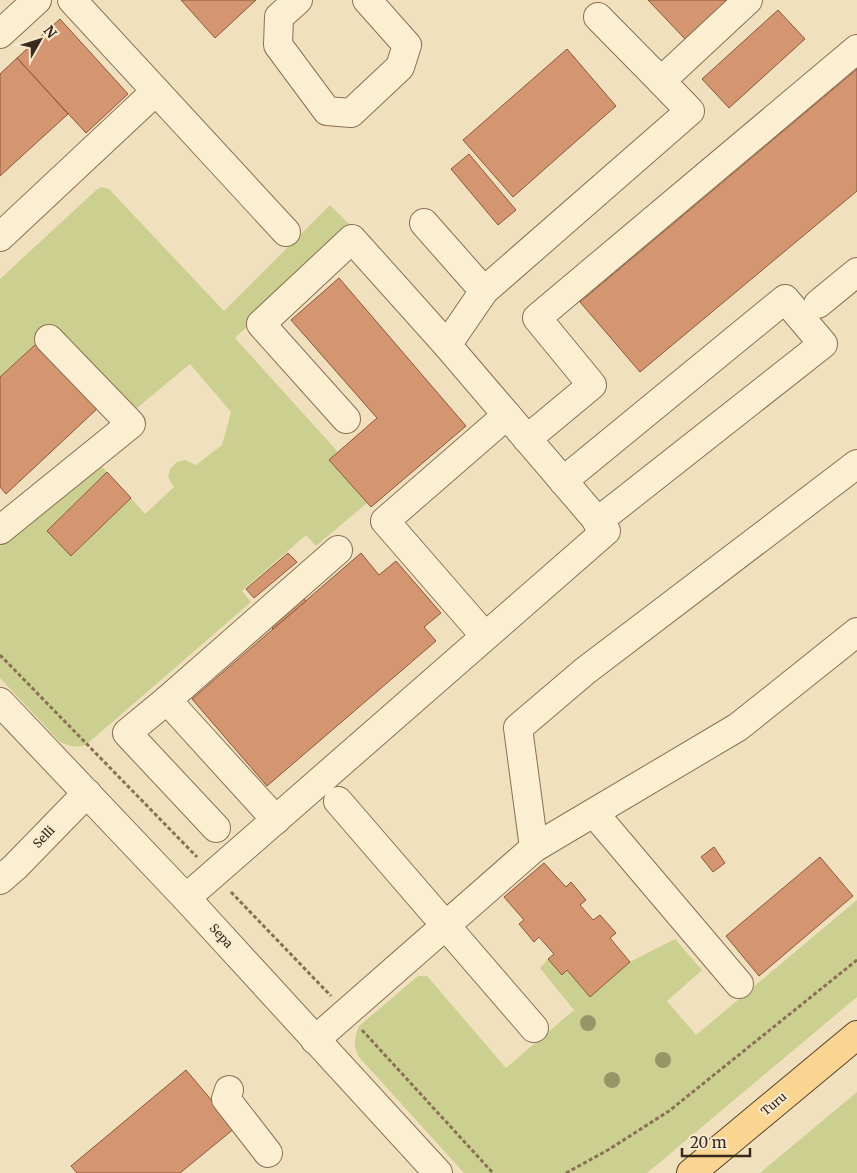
<svg xmlns="http://www.w3.org/2000/svg" width="857" height="1173" viewBox="0 0 857 1173" font-family="Merriweather,serif">
<style>
.green{fill:#cbd091}
.building{fill:#d39670;stroke:#8c5739}
.lines{fill:none;stroke-linecap:round;stroke-linejoin:round}
.minor-casing{stroke:#8b7055;stroke-width:30}
.major-casing{stroke:#583e2a;stroke-width:30}
.path{stroke:#8b7055;stroke-width:3;stroke-dasharray:4 2.5;stroke-linecap:butt}
.minor{stroke:#fceed1;stroke-width:28}
.major{stroke:#f9d591;stroke-width:28}
.tree{fill:#969567}
.labels{text-anchor:middle;stroke-width:4;stroke-linejoin:round;paint-order:stroke}
.street-label{font-size:12px;fill:#39281b;stroke:#f8eace}
</style>
<rect width="100%" height="100%" fill="#f1e0bd"/>
<g class="green">
<path d="M101,187l8,2 115,122 106,-106 21,21 -116,112 103,114 -9,8 38,43 -51,43 -10,-11 -64,56 9,11 -164,142c-9,5 -18,2 -27,-2l-60,-64v-135l99,-79 8,8 -60,59 25,25 59,-58 14,16 29,-27 -6,-10 2,-8 7,-7 8,-2 11,5 26,-20 9,-33 -41,-48 -58,48 -80,-84 -52,49v-98l94,-87z"/>
<path d="M857,900v97l-210,176h-183l-105,-116c-6,-11 -5,-19 0,-31l59,-50h9l79,92 68,-58 -34,-42 8,-9 14,16 5,-5 23,27 40,-35 45,-23 27,31 -35,31 29,34z"/>
<path d="M857,1092v81h-97z"/>
</g>
<g class="building">
<path d="M181,0h75l-41,38z"/>
<path d="M648,0h81l-43,40z"/>
<path d="M778,10l27,29 -76,69 -27,-29z"/>
<path d="M60,19l68,75 -42,39 -69,-75z"/>
<path d="M567,49l49,57 -103,91 -50,-57z"/>
<path d="M17,58l51,56 -68,62v-102z"/>
<path d="M857,69v122l-217,181 -60,-70z"/>
<path d="M469,154l47,56 -18,15 -47,-56z"/>
<path d="M339,278l127,148 -95,81 -42,-47 48,-42 -86,-98z"/>
<path d="M37,343l61,65 -92,86 -6,-7v-110z"/>
<path d="M107,472l24,26 -60,58 -24,-25z"/>
<path d="M288,553l9,9 -43,36 -8,-9z"/>
<path d="M361,553l18,22 17,-14 45,52 -17,14 12,14 -169,145 -75,-87z"/>
<path d="M296,590l10,11 -33,28 -10,-11z"/>
<path d="M714,847l11,16 -12,9 -12,-15z"/>
<path d="M820,857l33,39 -94,80 -33,-40z"/>
<path d="M544,863l22,24 5,-5 15,18 -6,5 13,15 7,-5 16,18 -6,5 20,24 -40,35 -23,-27 -5,5 -14,-16 6,-5 -15,-17 -5,5 -15,-18 5,-4 -20,-23z"/>
<path d="M186,1070l49,58 -55,45h-103l-6,-7z"/>
</g>
<g class="lines">
<defs>
<g id="minor">
<path d="M72,0l214,232"/>
<path d="M298,0l-19,17 -1,28 49,66 24,2 49,-46 7,-22 -40,-45"/>
<path d="M598,17l63,64"/>
<path d="M0,34l37,-34"/>
<path d="M424,223l60,68"/>
<path d="M0,237l156,-146"/>
<path d="M818,304l39,-32"/>
<path d="M346,419l-85,-95 91,-85 95,106"/>
<path d="M527,439l65,-54 -55,-67 320,-269"/>
<path d="M563,481l222,-182 38,45 -226,178"/>
<path d="M0,530l131,-106 -82,-85"/>
<path d="M485,636l-100,-115 122,-106"/>
<path d="M167,700l-40,33 89,95"/>
<path d="M0,702l186,196 252,275"/>
<path d="M338,801l196,227"/>
<path d="M594,813l145,171"/>
<path d="M276,820l-109,-120 171,-150"/>
<path d="M534,848l-16,-120 67,-57 272,-207"/>
<path d="M0,880l15,-13 72,-74"/>
<path d="M186,898l420,-367 -159,-186 37,-54 206,-180 -29,-30 87,-81"/>
<path d="M315,1040l219,-192 204,-121 119,-95"/>
<path d="M229,1090l-3,9 42,54"/>
</g>
<path id="major" d="M691,1173l166,-138"/>
</defs>
<use href="#minor" class="minor-casing"/>
<use href="#major" class="major-casing"/>
<g class="path">
<path d="M0,655l197,202"/>
<path d="M231,892l100,104"/>
<path d="M362,1030l131,143"/>
<path d="M566,1173l42,-23 61,-39 188,-151"/>
</g>
<use href="#minor" class="minor"/>
<use href="#major" class="major"/>
</g>
<g class="tree">
<circle cx="588" cy="1023" r="8"/>
<circle cx="663" cy="1060" r="8"/>
<circle cx="612" cy="1080" r="8"/>
</g>
<g class="labels">
<g class="street-label">
<text transform="translate(44 837) rotate(-46)" y="4">Selli</text>
<text transform="translate(221 936) rotate(48)" y="4">Sepa</text>
<text transform="translate(774 1104) rotate(-40)" y="4">Turu</text>
</g>
</g>
<g transform="translate(40 40) rotate(51)" stroke="#f8eace" stroke-width="4" paint-order="stroke">
<path d="M0-4L9 19L0 12L-9 19Z" fill="#39281b"/>
<text y="-8" font-size="14" font-weight="bold" text-anchor="middle" fill="#39281b">N</text>
</g>
<path d="M682 1148v8h68v-8" fill="none" stroke="#39281b" stroke-width="2.5"/>
<text x="690" y="1148" font-size="15" fill="#39281b" stroke="#f8eace" stroke-width="4" paint-order="stroke">20 m</text>
</svg>
